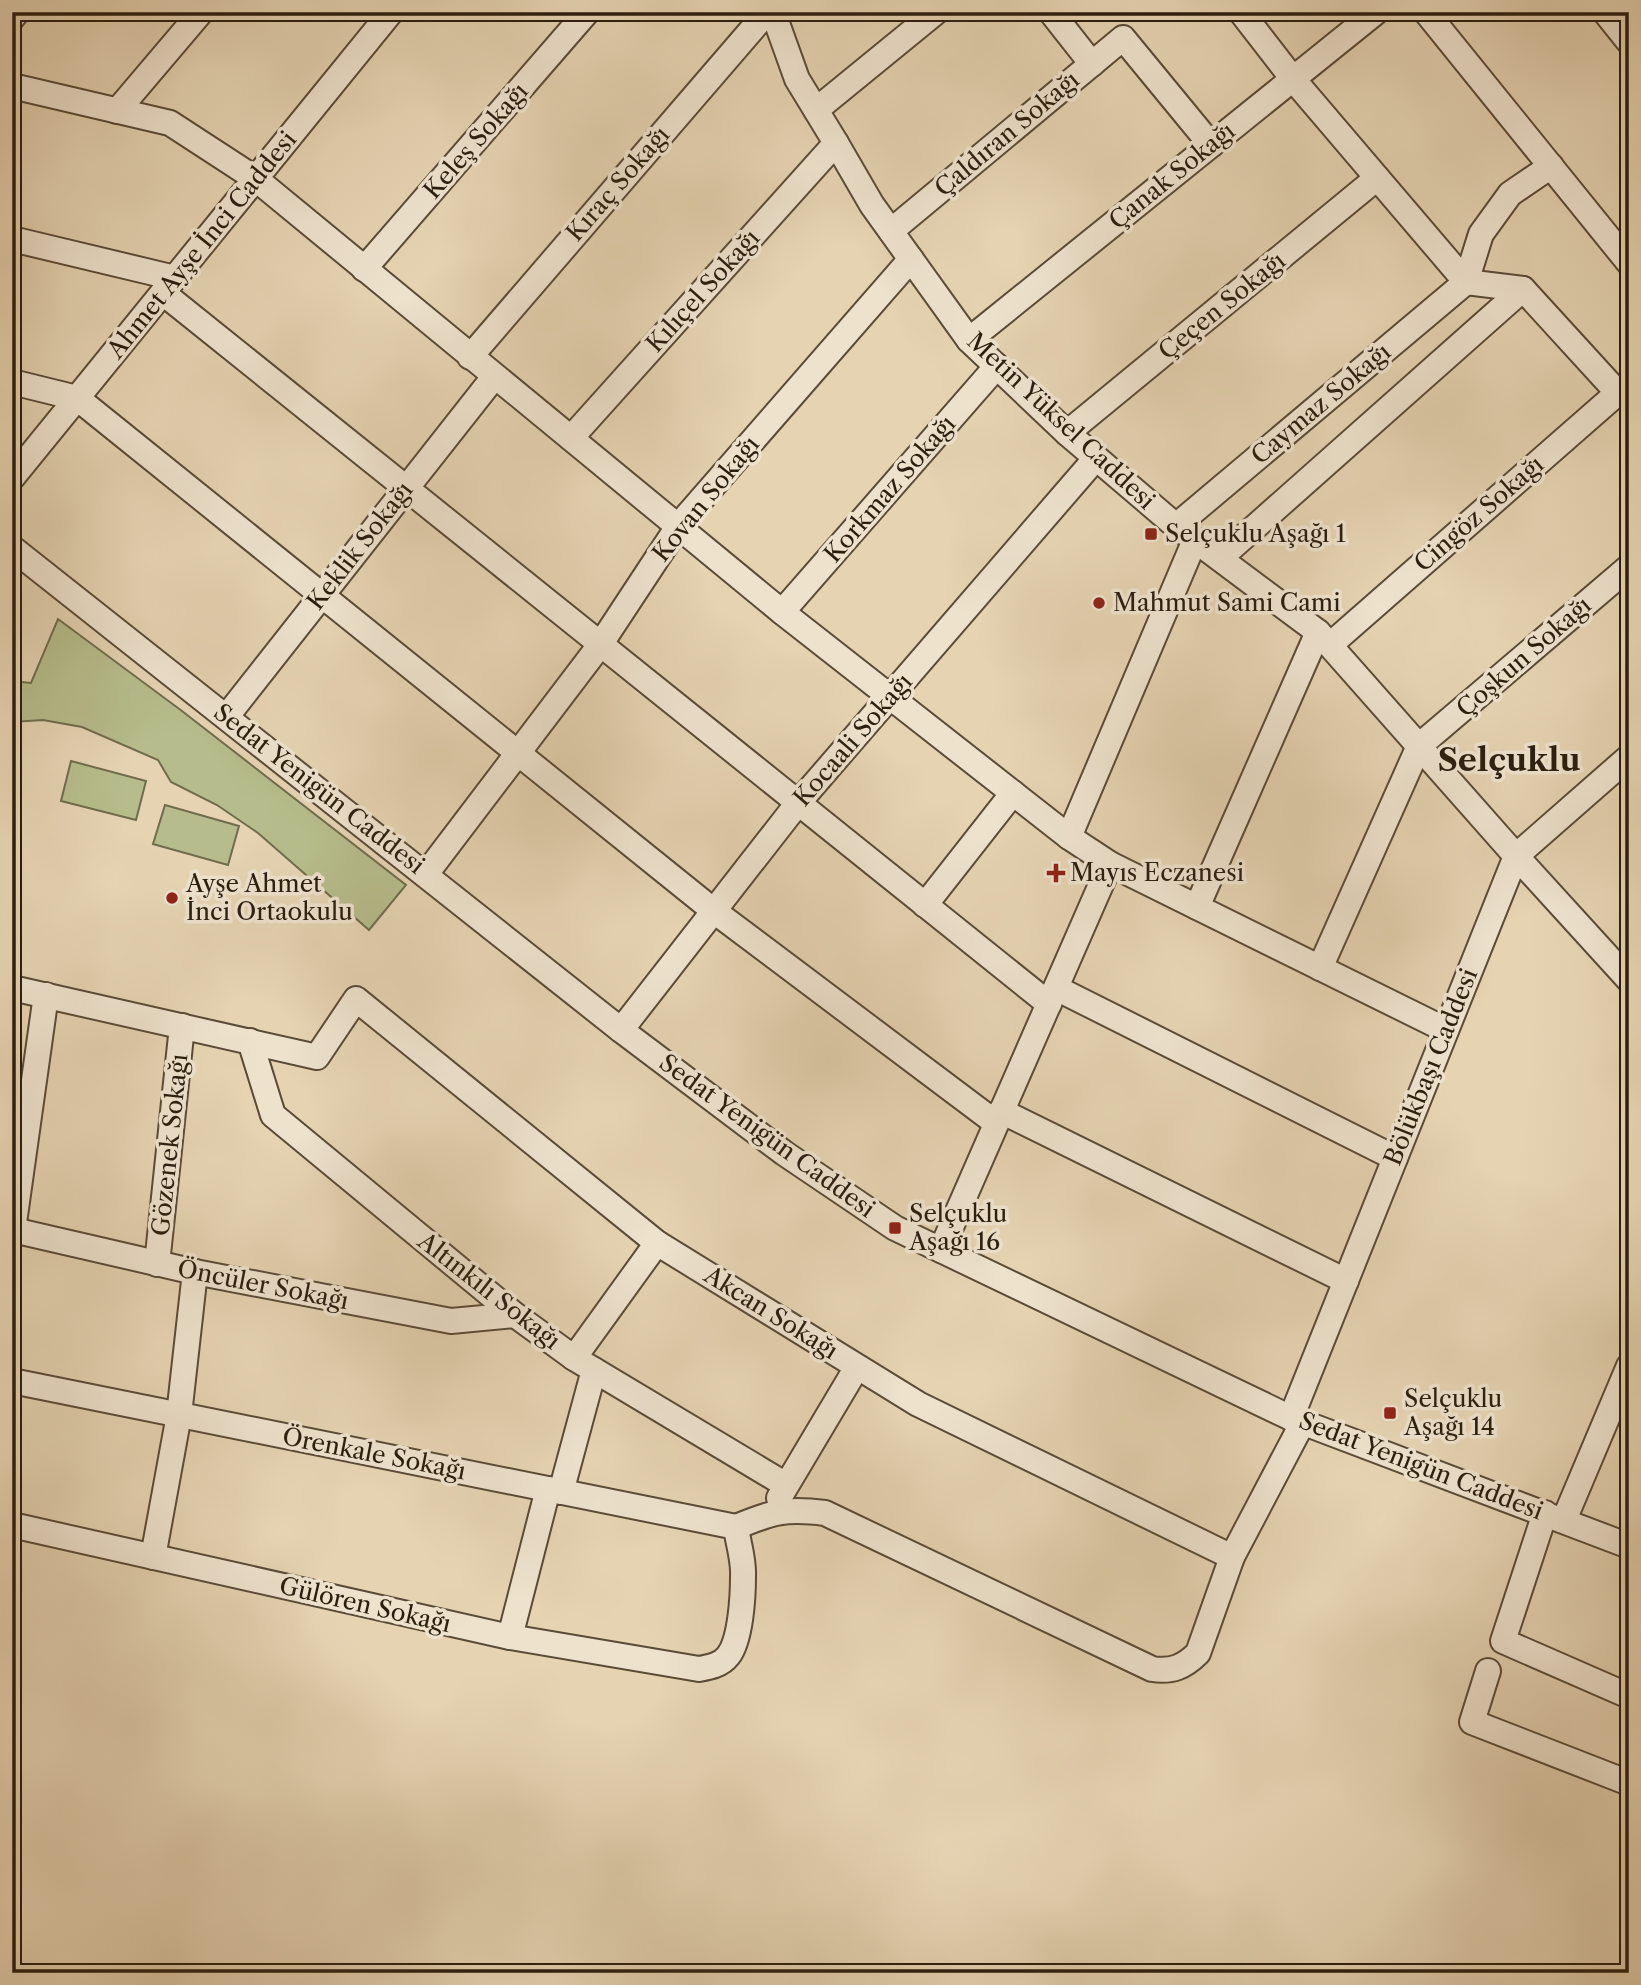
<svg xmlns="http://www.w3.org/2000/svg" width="1641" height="1985" viewBox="0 0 1641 1985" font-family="'Libre Caslon Text',serif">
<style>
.green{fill:#b6bc8b;stroke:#706d4c;stroke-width:2}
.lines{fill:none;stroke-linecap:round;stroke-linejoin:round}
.minor-casing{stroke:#5a4b37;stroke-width:28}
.minor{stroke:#eee2cd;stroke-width:24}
.poi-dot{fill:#8f2418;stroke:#eee2cd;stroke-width:2.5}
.labels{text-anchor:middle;stroke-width:7;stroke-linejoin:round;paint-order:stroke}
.street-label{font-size:24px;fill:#2b1e0e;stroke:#eee2cd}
.poi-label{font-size:24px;fill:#2b1e0e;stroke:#eee2cd;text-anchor:start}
.district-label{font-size:32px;font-weight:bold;fill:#2b1e0e;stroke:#eee2cd}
</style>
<rect width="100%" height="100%" fill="#e5d3b2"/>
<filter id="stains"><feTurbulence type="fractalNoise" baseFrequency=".00286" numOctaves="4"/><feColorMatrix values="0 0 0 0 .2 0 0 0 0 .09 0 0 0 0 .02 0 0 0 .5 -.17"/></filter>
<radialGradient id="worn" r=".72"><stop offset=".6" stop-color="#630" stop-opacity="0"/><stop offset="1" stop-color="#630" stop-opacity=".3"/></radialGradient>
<g class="green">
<path d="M58,619l124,92 224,174 -37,45 -111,-97 -41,-28 -46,-23 -13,-22 -76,-33 -39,-7 -31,2v-41l19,2z"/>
<path d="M71,761l75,20 -10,39 -75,-19z"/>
<path d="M165,805l74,21 -11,39 -75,-21z"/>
</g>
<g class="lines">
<defs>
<g id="minor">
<path d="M773,12l24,67 39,64 36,62 97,135 98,93 109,93 142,106 198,224 113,124"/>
<path d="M1051,12l41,52"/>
<path d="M1241,12l52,67 173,203 57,7 95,104"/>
<path d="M1426,12l203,251"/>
<path d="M1605,12l24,30"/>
<path d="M12,18l5,-6"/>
<path d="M12,86l158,37 86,56 526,433 287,225 41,27 336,166"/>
<path d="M816,110l120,-98"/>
<path d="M117,111l84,-99"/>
<path d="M891,231l232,-193 88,107"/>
<path d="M12,239l163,39"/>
<path d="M364,269l223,-257"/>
<path d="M1466,282l15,-48 29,-40 41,-28"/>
<path d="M163,293c296,235 590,474 886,711"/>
<path d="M969,340l407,-328"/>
<path d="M470,357l297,-345"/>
<path d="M12,382l65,16 637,513 282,212"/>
<path d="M1067,433l310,-255"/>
<path d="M571,438l265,-295"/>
<path d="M12,478l379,-466"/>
<path d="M1176,526l290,-244"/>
<path d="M12,548l609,482 163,123 111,75 396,190 338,128"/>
<path d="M1220,558l303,-269"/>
<path d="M782,612l215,-246"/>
<path d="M1330,645l299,-262"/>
<path d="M227,716l267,-339"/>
<path d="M1069,837l126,-297"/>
<path d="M426,874l174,-229 79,-120 232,-266"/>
<path d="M925,905l88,-112"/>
<path d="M1197,907l121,-275"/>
<path d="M1320,968l99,-222 210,-179"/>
<path d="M12,988l305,69 39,-58 301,244 261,161 314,153"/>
<path d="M1056,988l339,170"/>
<path d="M621,1030l177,-227 298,-345"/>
<path d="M250,1041l23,74 242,200 59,43 212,127"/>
<path d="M1001,1111l345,170"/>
<path d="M13,1230l182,42 256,49 64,-6"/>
<path d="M12,1237l34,-242"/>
<path d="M941,1250l169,-386"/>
<path d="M157,1264l25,-238"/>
<path d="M574,1358l83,-115"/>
<path d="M12,1381l724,146"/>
<path d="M1291,1418l225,-562 113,-99"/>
<path d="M561,1492l33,-122"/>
<path d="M779,1498l78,-131"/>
<path d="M1545,1513l-42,128 126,55"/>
<path d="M1564,1520l65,-154"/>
<path d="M12,1525l498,112 189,32c11,-2 22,-4 29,-13 13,-16 15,-61 15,-80 1,-16 -5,-33 -7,-49"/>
<path d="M736,1527c36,-15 49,-19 89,-14l327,156c20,3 32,-2 46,-16l34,-96 71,-135"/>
<path d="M153,1557l26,-142 16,-143"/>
<path d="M510,1637l38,-148"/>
<path d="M1488,1671l-16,51 157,61"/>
</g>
</defs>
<use href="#minor" class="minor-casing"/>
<use href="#minor" class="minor"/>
</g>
<g class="poi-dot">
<rect x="1144" y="527" width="14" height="14" rx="3.5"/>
<circle cx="1099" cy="603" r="7"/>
<path d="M1052.5 862.5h7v7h7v7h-7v7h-7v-7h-7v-7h7z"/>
<circle cx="172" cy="898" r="7"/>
<rect x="888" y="1221" width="14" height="14" rx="3.5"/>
<rect x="1383" y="1406" width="14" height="14" rx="3.5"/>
</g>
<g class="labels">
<g class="street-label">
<text transform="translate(1007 134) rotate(-40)" y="8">Çaldıran Sokağı</text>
<text transform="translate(476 141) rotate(-49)" y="8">Keleş Sokağı</text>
<text transform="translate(1172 176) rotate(-39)" y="8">Çanak Sokağı</text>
<text transform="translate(618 184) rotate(-49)" y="8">Kıraç Sokağı</text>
<text transform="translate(202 245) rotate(-51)" y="8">Ahmet Ayşe İnci Caddesi</text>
<text transform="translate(703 291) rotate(-48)" y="8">Kılıçel Sokağı</text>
<text transform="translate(1222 306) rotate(-39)" y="8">Çeçen Sokağı</text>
<text transform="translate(1321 404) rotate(-40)" y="8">Caymaz Sokağı</text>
<text transform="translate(1061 421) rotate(43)" y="8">Metin Yüksel Caddesi</text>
<text transform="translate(890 489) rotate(-49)" y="8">Korkmaz Sokağı</text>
<text transform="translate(706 499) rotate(-51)" y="8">Kovan Sokağı</text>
<text transform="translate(1479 514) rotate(-41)" y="8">Cingöz Sokağı</text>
<text transform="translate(360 546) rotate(-52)" y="8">Keklik Sokağı</text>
<text transform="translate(1524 657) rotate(-41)" y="8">Çoşkun Sokağı</text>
<text transform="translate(853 740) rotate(-49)" y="8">Kocaali Sokağı</text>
<text transform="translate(319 789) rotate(38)" y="8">Sedat Yenigün Caddesi</text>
<text transform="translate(1431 1067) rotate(-68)" y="8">Bölükbaşı Caddesi</text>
<text transform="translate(767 1136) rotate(36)" y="8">Sedat Yenigün Caddesi</text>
<text transform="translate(170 1145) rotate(-84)" y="8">Gözenek Sokağı</text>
<text transform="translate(263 1285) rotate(11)" y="8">Öncüler Sokağı</text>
<text transform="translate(489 1291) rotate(38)" y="8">Altınkılı Sokağı</text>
<text transform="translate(771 1313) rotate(32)" y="8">Akcan Sokağı</text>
<text transform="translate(374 1454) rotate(11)" y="8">Örenkale Sokağı</text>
<text transform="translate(1421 1466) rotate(21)" y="8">Sedat Yenigün Caddesi</text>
<text transform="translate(365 1605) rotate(13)" y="8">Gülören Sokağı</text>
</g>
<g class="poi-label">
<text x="1165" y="542">Selçuklu Aşağı 1</text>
<text x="1113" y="611">Mahmut Sami Cami</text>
<text x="1070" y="881">Mayıs Eczanesi</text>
<text x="186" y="892">Ayşe Ahmet<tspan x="186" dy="28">İnci Ortaokulu</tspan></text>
<text x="909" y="1222">Selçuklu<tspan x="909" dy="28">Aşağı 16</tspan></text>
<text x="1404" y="1407">Selçuklu<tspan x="1404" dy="28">Aşağı 14</tspan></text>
</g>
<g class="district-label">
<text x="1509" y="771">Selçuklu</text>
</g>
</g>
<rect width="1641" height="1985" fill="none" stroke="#e5d3b2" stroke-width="42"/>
<rect x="14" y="14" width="1613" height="1957" fill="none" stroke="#2b1e0e" stroke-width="3.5"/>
<rect x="21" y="21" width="1599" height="1943" fill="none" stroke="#2b1e0e" stroke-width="2"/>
<rect width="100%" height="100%" filter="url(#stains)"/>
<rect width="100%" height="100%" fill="url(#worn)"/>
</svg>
